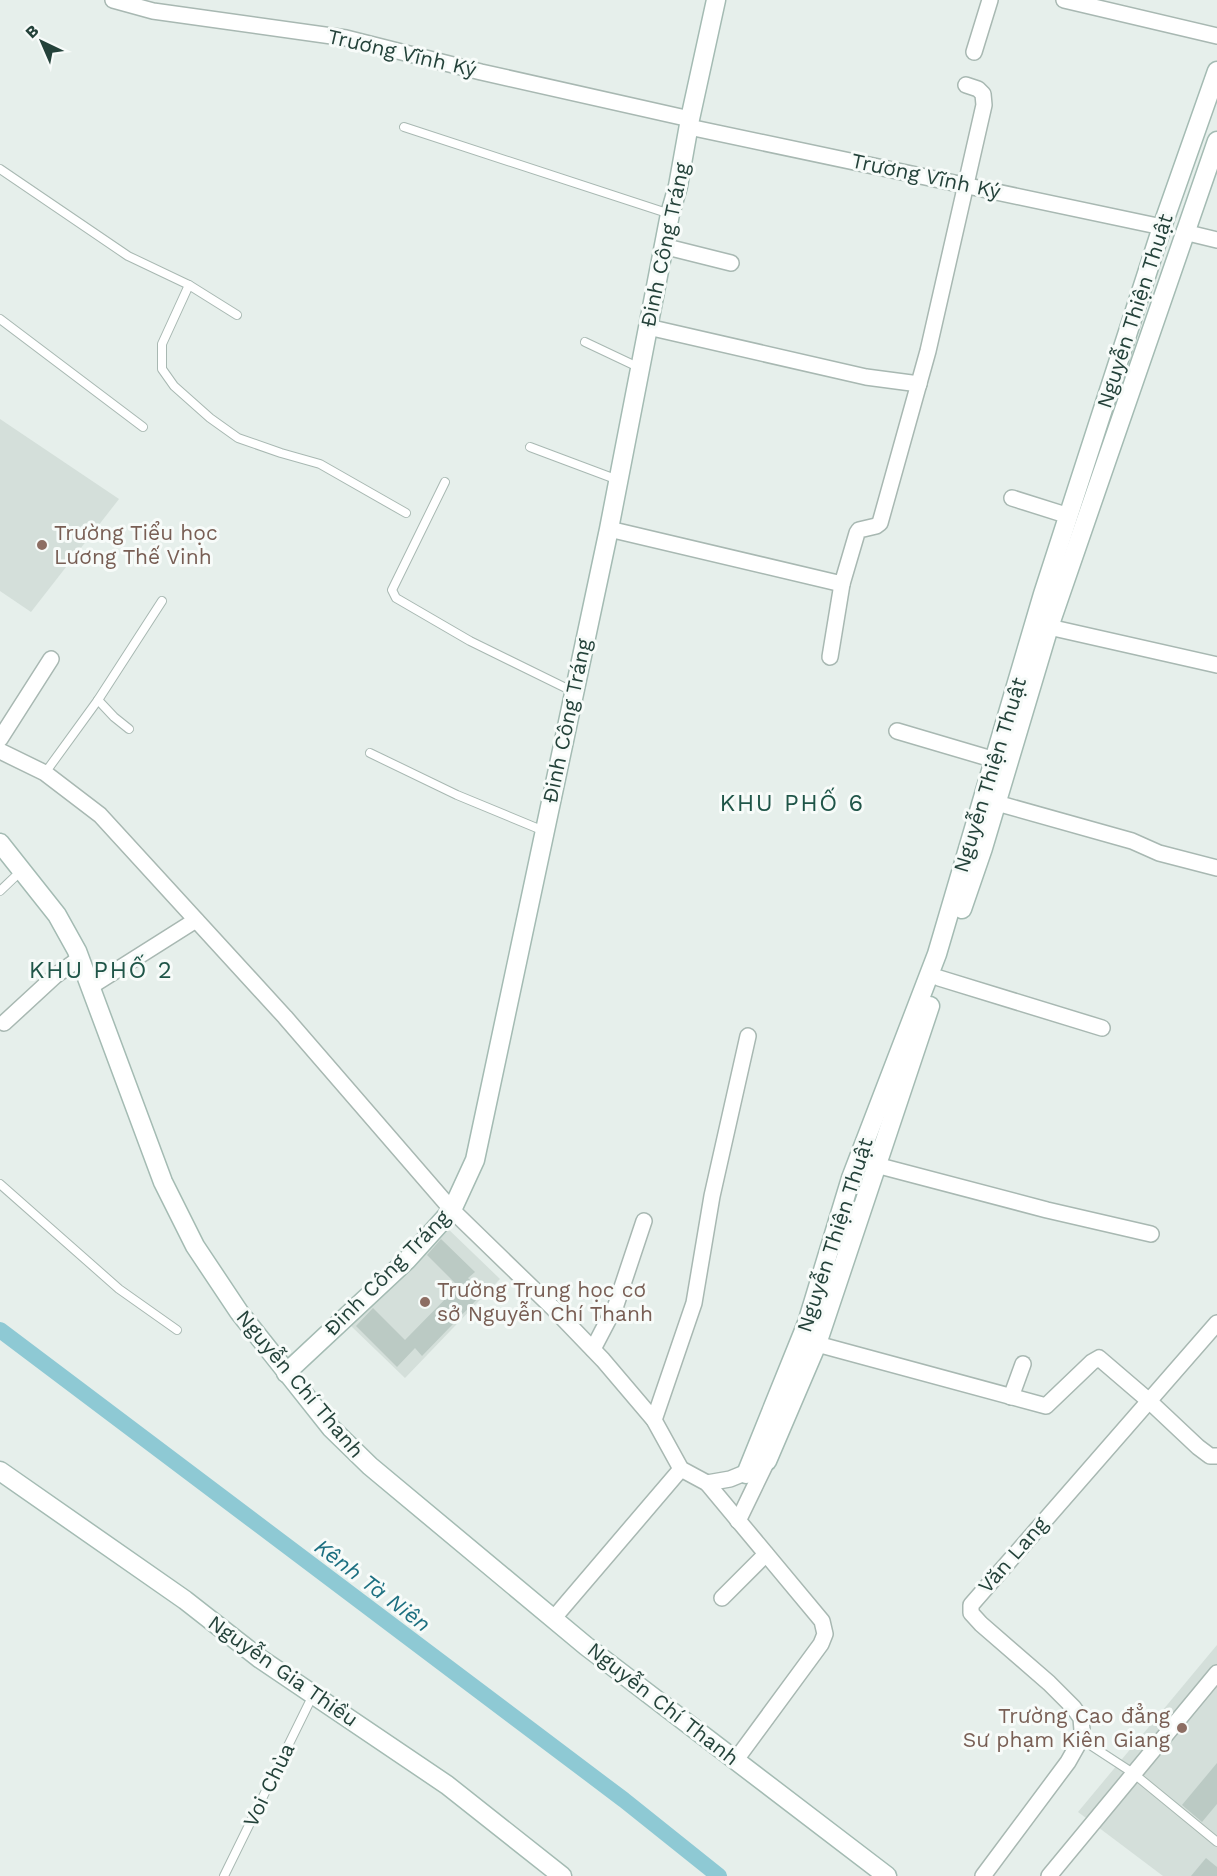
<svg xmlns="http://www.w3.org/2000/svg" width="1217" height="1876" viewBox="0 0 1217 1876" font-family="'Work Sans',sans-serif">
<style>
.built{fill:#d4dfda}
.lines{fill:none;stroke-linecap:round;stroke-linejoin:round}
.canal{stroke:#8ec9d4;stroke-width:16}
.building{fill:#bbcac4}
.lane-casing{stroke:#a8b8b2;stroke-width:10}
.street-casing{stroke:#a8b8b2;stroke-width:18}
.secondary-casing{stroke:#a4bbb3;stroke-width:21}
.lane{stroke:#fff;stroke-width:8}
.street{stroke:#fff;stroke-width:15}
.secondary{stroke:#fff;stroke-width:18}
.education-dot{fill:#8d6e63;stroke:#f7fbf9;stroke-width:2}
.labels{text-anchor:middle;stroke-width:6;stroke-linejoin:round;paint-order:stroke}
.street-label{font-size:21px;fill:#24423a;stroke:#f7fbf9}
.education-label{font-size:21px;fill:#785e54;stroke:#f7fbf9;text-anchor:start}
.water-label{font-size:22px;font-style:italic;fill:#1c6f80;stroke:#f7fbf9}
.quarter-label{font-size:24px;letter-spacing:1.5px;fill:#1f5548;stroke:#f7fbf9}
</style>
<rect width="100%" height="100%" fill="#e6efeb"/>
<g class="built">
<path d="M0,419l119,80 -88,113 -31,-21z"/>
<path d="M445,1226l55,53 -95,99 -55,-53z"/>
<path d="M1217,1645v231h-54l-85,-64z"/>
</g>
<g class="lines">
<path class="canal" d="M0,1330l624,470 95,76"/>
</g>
<g class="building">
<path d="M441,1239l34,33 -7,6 15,15 -61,63 -7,-8 -18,19 -41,-41 17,-18 32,32 53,-54 -31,-31z"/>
<path d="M1217,1763v41l-15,18 -20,-17z"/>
<path d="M1206,1858l11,9v9h-26z"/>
</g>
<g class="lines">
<defs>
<g id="lane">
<path d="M404,127l266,87"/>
<path d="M0,169l128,87 61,29 48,30"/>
<path d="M189,285l-27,59v25l12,17 36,32 28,20 43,15 39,11 86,49"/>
<path d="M0,319l143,108"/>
<path d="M585,342l55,26"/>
<path d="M530,447l88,33"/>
<path d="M445,482l-53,108 4,8 74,43 104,51"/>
<path d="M98,700l16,17 15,12"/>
<path d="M370,753l87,42 87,36"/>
<path d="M45,773l53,-73 64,-99"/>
<path d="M0,891l21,-20"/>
<path d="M0,1184l119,105 58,41"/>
<path d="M1081,1739l52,34 84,69"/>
<path d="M224,1876l89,-181"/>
</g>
<g id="street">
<path d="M113,0l40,11 193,27 135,34 209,47"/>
<path d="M1064,0l153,36"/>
<path d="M974,52l16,-52"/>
<path d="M689,127l473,100"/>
<path d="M1184,232l33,8"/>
<path d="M663,246l68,17"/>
<path d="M648,327l218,50 53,7"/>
<path d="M1012,498l57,18"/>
<path d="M609,529l233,55 15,-51 2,-3 17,-4 4,-3 48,-172 56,-246 -1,-11 -5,-5 -12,-4"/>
<path d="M1049,627l168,38"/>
<path d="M830,657l12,-73"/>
<path d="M897,731l98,29"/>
<path d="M0,739l51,-80"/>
<path d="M0,751l45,22 55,42 185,202 167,193 101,98 50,52 51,60 27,49 26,14 115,138 3,13 -4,10 -86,117"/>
<path d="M986,800l146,41 27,12 58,15"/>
<path d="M939,978l163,50"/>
<path d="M90,987l106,-67"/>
<path d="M4,1023l51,-47 25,-18"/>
<path d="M876,1165l171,45 104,24"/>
<path d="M817,1344l229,62 46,-44 7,-4 49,42 50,47 12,9h7"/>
<path d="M593,1349l23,-44 28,-84"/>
<path d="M1011,1397l12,-33"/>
<path d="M654,1420l40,-117 18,-107 36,-160"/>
<path d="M707,1483l23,-4 27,-11"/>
<path d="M738,1521l29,-60"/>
<path d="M722,1598l44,-44"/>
<path d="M553,1619l128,-150"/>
<path d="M983,1876l85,-114 13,-23 1,-9 -1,-12 -8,-11 -24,-24 -68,-59 -10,-11v-8l246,-282"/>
<path d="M1049,1876l168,-203"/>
</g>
<g id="secondary">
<path d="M0,843l57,72 20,36 86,231 32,64 44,66 92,116 39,38 216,180 301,230"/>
<path d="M962,909l21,-61 66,-221 168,-486"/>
<path d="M286,1373l121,-113 45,-50 23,-50 134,-631 61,-315 8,-28 12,-67 26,-119"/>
<path d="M767,1461l50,-117 113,-338"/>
<path d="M0,1471l185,129 74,58 188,127 115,91"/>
<path d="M746,1474l61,-151 44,-145 86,-224 106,-360 119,-367 55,-156"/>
</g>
</defs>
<use href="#lane" class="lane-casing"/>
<use href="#street" class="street-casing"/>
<use href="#secondary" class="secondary-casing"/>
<use href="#lane" class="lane"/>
<use href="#street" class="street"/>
<use href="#secondary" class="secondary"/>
</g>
<g class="education-dot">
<circle cx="42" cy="545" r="6"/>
<circle cx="425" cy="1302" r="6"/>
<circle cx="1182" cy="1728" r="6"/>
</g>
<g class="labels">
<g class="street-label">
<text transform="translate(402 53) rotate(13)" y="7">Trương Vĩnh Ký</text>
<text transform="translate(926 176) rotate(12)" y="7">Trương Vĩnh Ký</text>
<text transform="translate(665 245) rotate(-78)" y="7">Đinh Công Tráng</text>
<text transform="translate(1135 311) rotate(-72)" y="7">Nguyễn Thiện Thuật</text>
<text transform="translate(567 721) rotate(-78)" y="7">Đinh Công Tráng</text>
<text transform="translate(990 775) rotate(-73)" y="7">Nguyễn Thiện Thuật</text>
<text transform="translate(835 1235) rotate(-72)" y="7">Nguyễn Thiện Thuật</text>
<text transform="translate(387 1273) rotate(-45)" y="7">Đinh Công Tráng</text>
<text transform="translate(300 1384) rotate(50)" y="7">Nguyễn Chí Thanh</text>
<text transform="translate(1013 1555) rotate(-49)" y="7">Văn Lang</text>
<text transform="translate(283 1671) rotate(35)" y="7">Nguyễn Gia Thiều</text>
<text transform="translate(663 1704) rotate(38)" y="7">Nguyễn Chí Thanh</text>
<text transform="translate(269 1785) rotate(-64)" y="7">Voi Chùa</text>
</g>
<g class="education-label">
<text x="54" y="540">Trường Tiểu học<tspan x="54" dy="24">Lương Thế Vinh</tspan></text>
<text x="437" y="1297">Trường Trung học cơ<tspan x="437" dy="24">sở Nguyễn Chí Thanh</tspan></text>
<text x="1170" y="1723" text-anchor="end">Trường Cao đẳng<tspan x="1170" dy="24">Sư phạm Kiên Giang</tspan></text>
</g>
<g class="water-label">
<text transform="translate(373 1585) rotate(37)" y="8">Kênh Tà Niên</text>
</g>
<g class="quarter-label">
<text x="792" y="811">KHU PHỐ 6</text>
<text x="101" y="978">KHU PHỐ 2</text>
</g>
</g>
<g transform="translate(42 42) rotate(316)" stroke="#f7fbf9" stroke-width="4.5" paint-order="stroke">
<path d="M0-4.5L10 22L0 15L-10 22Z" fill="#24423a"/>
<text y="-9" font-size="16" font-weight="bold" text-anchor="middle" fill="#24423a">B</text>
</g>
</svg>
